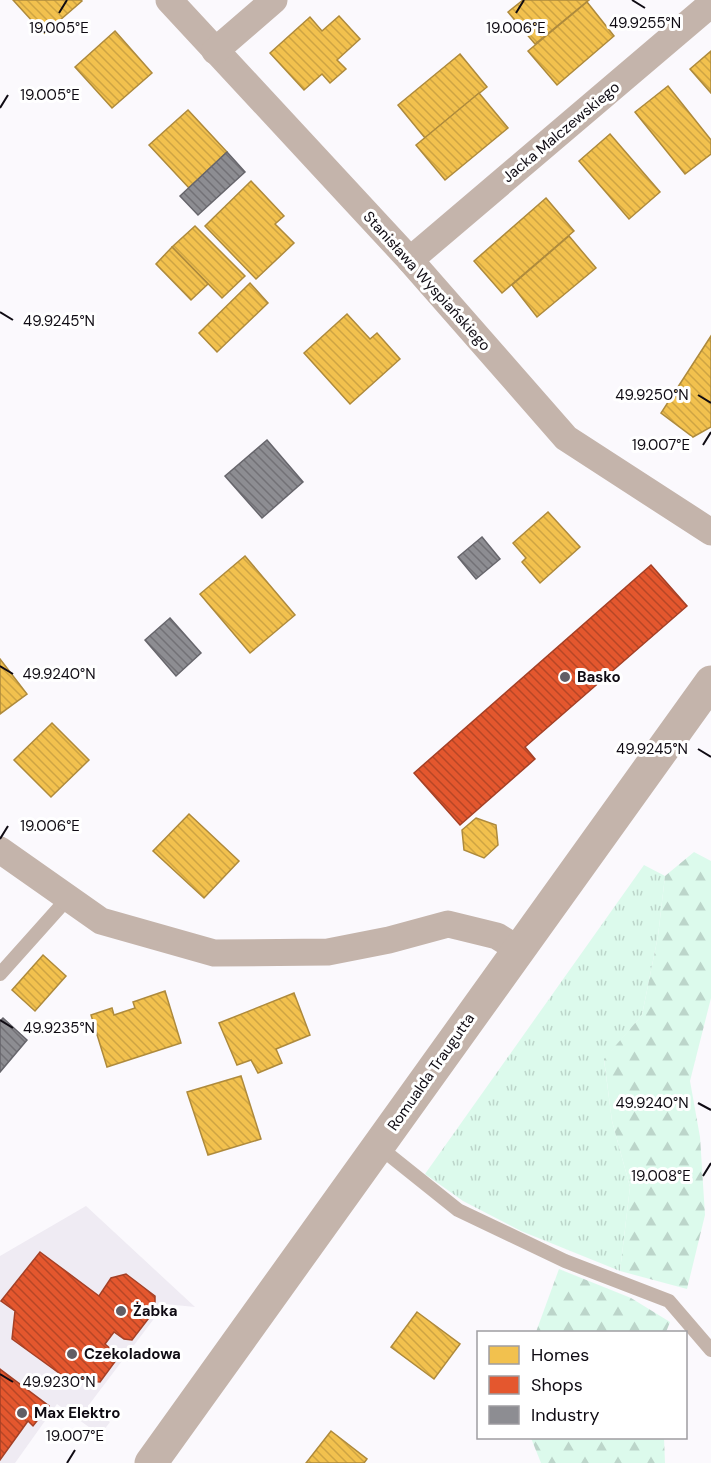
<svg xmlns="http://www.w3.org/2000/svg" width="711" height="1463" viewBox="0 0 711 1463" font-family="'DM Sans',sans-serif">
<style>
.built{fill:#efebf3}
.grass{fill:url(#grass-tufts)}
.forest{fill:url(#forest-firs)}
.homes{fill:url(#homes-back-hatch);stroke:#ae8a3c;stroke-width:1.5}
.shops{fill:url(#shops-back-hatch);stroke:#a44026;stroke-width:1.5}
.industry{fill:url(#industry-back-hatch);stroke:#67666c;stroke-width:1.5}
.lines{fill:none;stroke-linecap:round;stroke-linejoin:round}
.service{stroke:#c4b4ab;stroke-width:14}
.minor{stroke:#c4b4ab;stroke-width:27}
.tertiary{stroke:#c4b4ab;stroke-width:33}
.ticks{fill:none;stroke:#0f0b13;stroke-width:2}
.poi-dot{fill:#625e65;stroke:#fff;stroke-width:2}
.labels{text-anchor:middle;stroke-width:6;stroke-linejoin:round;paint-order:stroke}
.street-label{font-size:15px;fill:#0f0b13;stroke:#fff}
.poi-label{font-size:15px;font-weight:bold;fill:#0f0b13;stroke:#fff;text-anchor:start}
.ticks-label{font-size:15px;text-anchor:middle;fill:#0f0b13;stroke:#fff;stroke-width:6;stroke-linejoin:round;paint-order:stroke}
</style>
<defs>
<pattern id="grass-tufts" width="24" height="20" patternUnits="userSpaceOnUse" patternTransform="scale(1.5)"><rect width="24" height="20" fill="#dcfaec"/><path d="M3 7l-1-3M5 7V3M7 7l1-3M15 17l-1-3M17 17v-4M19 17l1-3" fill="none" stroke="#bcd5ca"/></pattern>
<pattern id="forest-firs" width="22" height="20" patternUnits="userSpaceOnUse" patternTransform="scale(1.5)"><rect width="22" height="20" fill="#dcfaec"/><path d="M5 1l3.5 6h-7zM16 11l3.5 6h-7z" fill="#bcd5ca"/></pattern>
<pattern id="homes-back-hatch" width="6" height="6" patternUnits="userSpaceOnUse" patternTransform="scale(1.5)"><rect width="6" height="6" fill="#f2c14e"/><path d="M-1 5l2 2M0 0l6 6M5-1l2 2" fill="none" stroke="#cea443"/></pattern>
<pattern id="shops-back-hatch" width="6" height="6" patternUnits="userSpaceOnUse" patternTransform="scale(1.5)"><rect width="6" height="6" fill="#e4572e"/><path d="M-1 5l2 2M0 0l6 6M5-1l2 2" fill="none" stroke="#b74626"/></pattern>
<pattern id="industry-back-hatch" width="6" height="6" patternUnits="userSpaceOnUse" patternTransform="scale(1.5)"><rect width="6" height="6" fill="#8d8d92"/><path d="M-1 5l2 2M0 0l6 6M5-1l2 2" fill="none" stroke="#727176"/></pattern>
</defs>
<rect width="100%" height="100%" fill="#fbf9fd"/>
<path class="built" d="M86,1206l109,101 -30,-3 -77,102 22,16 -10,13 -43,-31 -42,59h-15v-207z"/>
<path class="grass" d="M644,865l21,11 -7,60 -16,79 -38,45 8,61 18,66 -10,84 -99,-40 -58,-30 -38,-27z"/>
<g class="forest">
<path d="M694,852l17,9v137l-21,83 10,56 5,78 -18,74 -67,-18 10,-84 -18,-66 -8,-62 38,-44 16,-79 7,-60z"/>
<path d="M559,1269l72,29 39,24 -4,10h-130z"/>
<path d="M531,1438h133l1,25h-124z"/>
</g>
<g class="homes">
<path d="M13,0h68l1,1 -38,33z"/>
<path d="M523,0h66l-54,44 -27,-32z"/>
<path d="M587,2l27,34 -57,49 -29,-34z"/>
<path d="M339,16l21,23 -23,21 9,9 -16,14 -8,-9 -18,16 -34,-37 40,-36 12,14z"/>
<path d="M115,31l37,42 -40,35 -37,-41z"/>
<path d="M711,51v42l-21,-24z"/>
<path d="M460,54l27,33 -62,51 -27,-33z"/>
<path d="M668,86l43,54v14l-26,20 -50,-62z"/>
<path d="M479,93l29,35 -63,52 -29,-35z"/>
<path d="M188,110l39,42 -38,36 -40,-43z"/>
<path d="M610,134l50,58 -31,27 -50,-58z"/>
<path d="M251,181l33,35 -9,8 19,19 -38,36 -51,-53z"/>
<path d="M546,198l28,33 -72,62 -28,-32z"/>
<path d="M195,226l50,50 -23,22 -50,-51z"/>
<path d="M569,236l27,32 -59,49 -25,-32z"/>
<path d="M172,247l36,37 -17,16 -35,-36z"/>
<path d="M250,283l18,20 -51,49 -18,-19z"/>
<path d="M347,314l23,25 7,-6 23,26 -50,45 -46,-51z"/>
<path d="M711,336v91l-18,10 -32,-24z"/>
<path d="M548,512l32,35 -40,36 -18,-21 4,-4 -13,-15z"/>
<path d="M245,556l50,59 -45,38 -50,-59z"/>
<path d="M0,659l27,35 -27,20z"/>
<path d="M52,723l37,37 -38,37 -37,-37z"/>
<path d="M189,814l50,47 -35,37 -51,-47z"/>
<path d="M476,818l20,7 2,20 -14,13 -20,-8 -2,-20z"/>
<path d="M43,955l23,21 -31,35 -23,-21z"/>
<path d="M165,991l16,52 -74,24 -16,-52 21,-7 2,7 21,-7 -2,-6z"/>
<path d="M294,993l16,42 -34,14 6,14 -24,10 -7,-13 -14,5 -18,-42z"/>
<path d="M241,1076l20,63 -53,16 -21,-63z"/>
<path d="M417,1312l43,32 -26,35 -43,-32z"/>
<path d="M331,1431l36,28 -3,4h-58z"/>
</g>
<g class="shops">
<path d="M651,565l36,41 -162,141 10,12 -75,66 -46,-52z"/>
<path d="M40,1252l59,44 12,-18 15,-4 29,22v14l-23,30 -8,-1 -10,-7 -9,12 9,8 3,7 -17,23 -14,-1 -11,-7 -5,7 -58,-42 3,-28 -14,-10z"/>
<path d="M0,1369l49,37 -16,20 -5,-5 -28,39z"/>
</g>
<g class="industry">
<path d="M227,152l18,20 -47,43 -18,-19z"/>
<path d="M267,440l36,42 -41,36 -37,-42z"/>
<path d="M482,537l18,22 -24,20 -18,-22z"/>
<path d="M170,618l31,35 -25,23 -31,-36z"/>
<path d="M3,1018l24,22 -27,32v-51z"/>
</g>
<g class="lines">
<g class="service">
<path d="M0,974l68,-76"/>
<path d="M378,1146l80,64 107,51 104,40 42,49"/>
</g>
<g class="minor">
<path d="M169,0l241,260 156,178 145,94"/>
<path d="M215,51l59,-51"/>
<path d="M410,260l301,-256"/>
<path d="M0,850l101,71 113,32 114,-1 61,-12 59,-16 49,12 21,13"/>
</g>
<path class="tertiary" d="M151,1463l560,-781"/>
</g>
<path class="ticks" d="M632,0l13,8M59,13l8,-13M516,13l8,-13M0,108l8,-13M0,312l13,8M698,395l13,8M703,445l8,-13M0,666l13,8M698,749l13,8M0,839l8,-13M0,1020l13,8M698,1103l13,7M703,1176l8,-13M0,1374l13,8M67,1463l8,-13"/>
<g class="poi-dot">
<circle cx="565" cy="677" r="6"/>
<circle cx="121" cy="1311" r="6"/>
<circle cx="72" cy="1354" r="6"/>
<circle cx="22" cy="1413" r="6"/>
</g>
<g class="labels">
<g class="street-label">
<text transform="translate(561 132) rotate(-40)" y="5">Jacka Malczewskiego</text>
<text transform="translate(427 281) rotate(48)" y="5">Stanisława Wyspiańskiego</text>
<text transform="translate(431 1072) rotate(-55)" y="5">Romualda Traugutta</text>
</g>
<g class="poi-label">
<text x="577" y="682">Basko</text>
<text x="133" y="1316">Żabka</text>
<text x="84" y="1359">Czekoladowa</text>
<text x="34" y="1418">Max Elektro</text>
</g>
</g>
<g class="ticks-label">
<text x="645" y="28">49.9255°N</text>
<text x="59" y="33">19.005°E</text>
<text x="516" y="33">19.006°E</text>
<text x="50" y="100">19.005°E</text>
<text x="59" y="326">49.9245°N</text>
<text x="652" y="400">49.9250°N</text>
<text x="661" y="450">19.007°E</text>
<text x="59" y="679">49.9240°N</text>
<text x="652" y="754">49.9245°N</text>
<text x="50" y="831">19.006°E</text>
<text x="59" y="1033">49.9235°N</text>
<text x="652" y="1108">49.9240°N</text>
<text x="661" y="1181">19.008°E</text>
<text x="59" y="1387">49.9230°N</text>
<text x="75" y="1441">19.007°E</text>
</g>
<rect x="477" y="1331" width="210" height="108" fill="#ffffff" stroke="#9f9da1" stroke-width="1.5"/>
<rect x="489" y="1346" width="30" height="18" fill="#f2c14e" stroke="#9f9da1" stroke-width="1.5"/>
<text x="531" y="1361" font-size="18" fill="#0f0b13">Homes</text>
<rect x="489" y="1376" width="30" height="18" fill="#e4572e" stroke="#9f9da1" stroke-width="1.5"/>
<text x="531" y="1391" font-size="18" fill="#0f0b13">Shops</text>
<rect x="489" y="1406" width="30" height="18" fill="#8d8d92" stroke="#9f9da1" stroke-width="1.5"/>
<text x="531" y="1421" font-size="18" fill="#0f0b13">Industry</text>
</svg>
